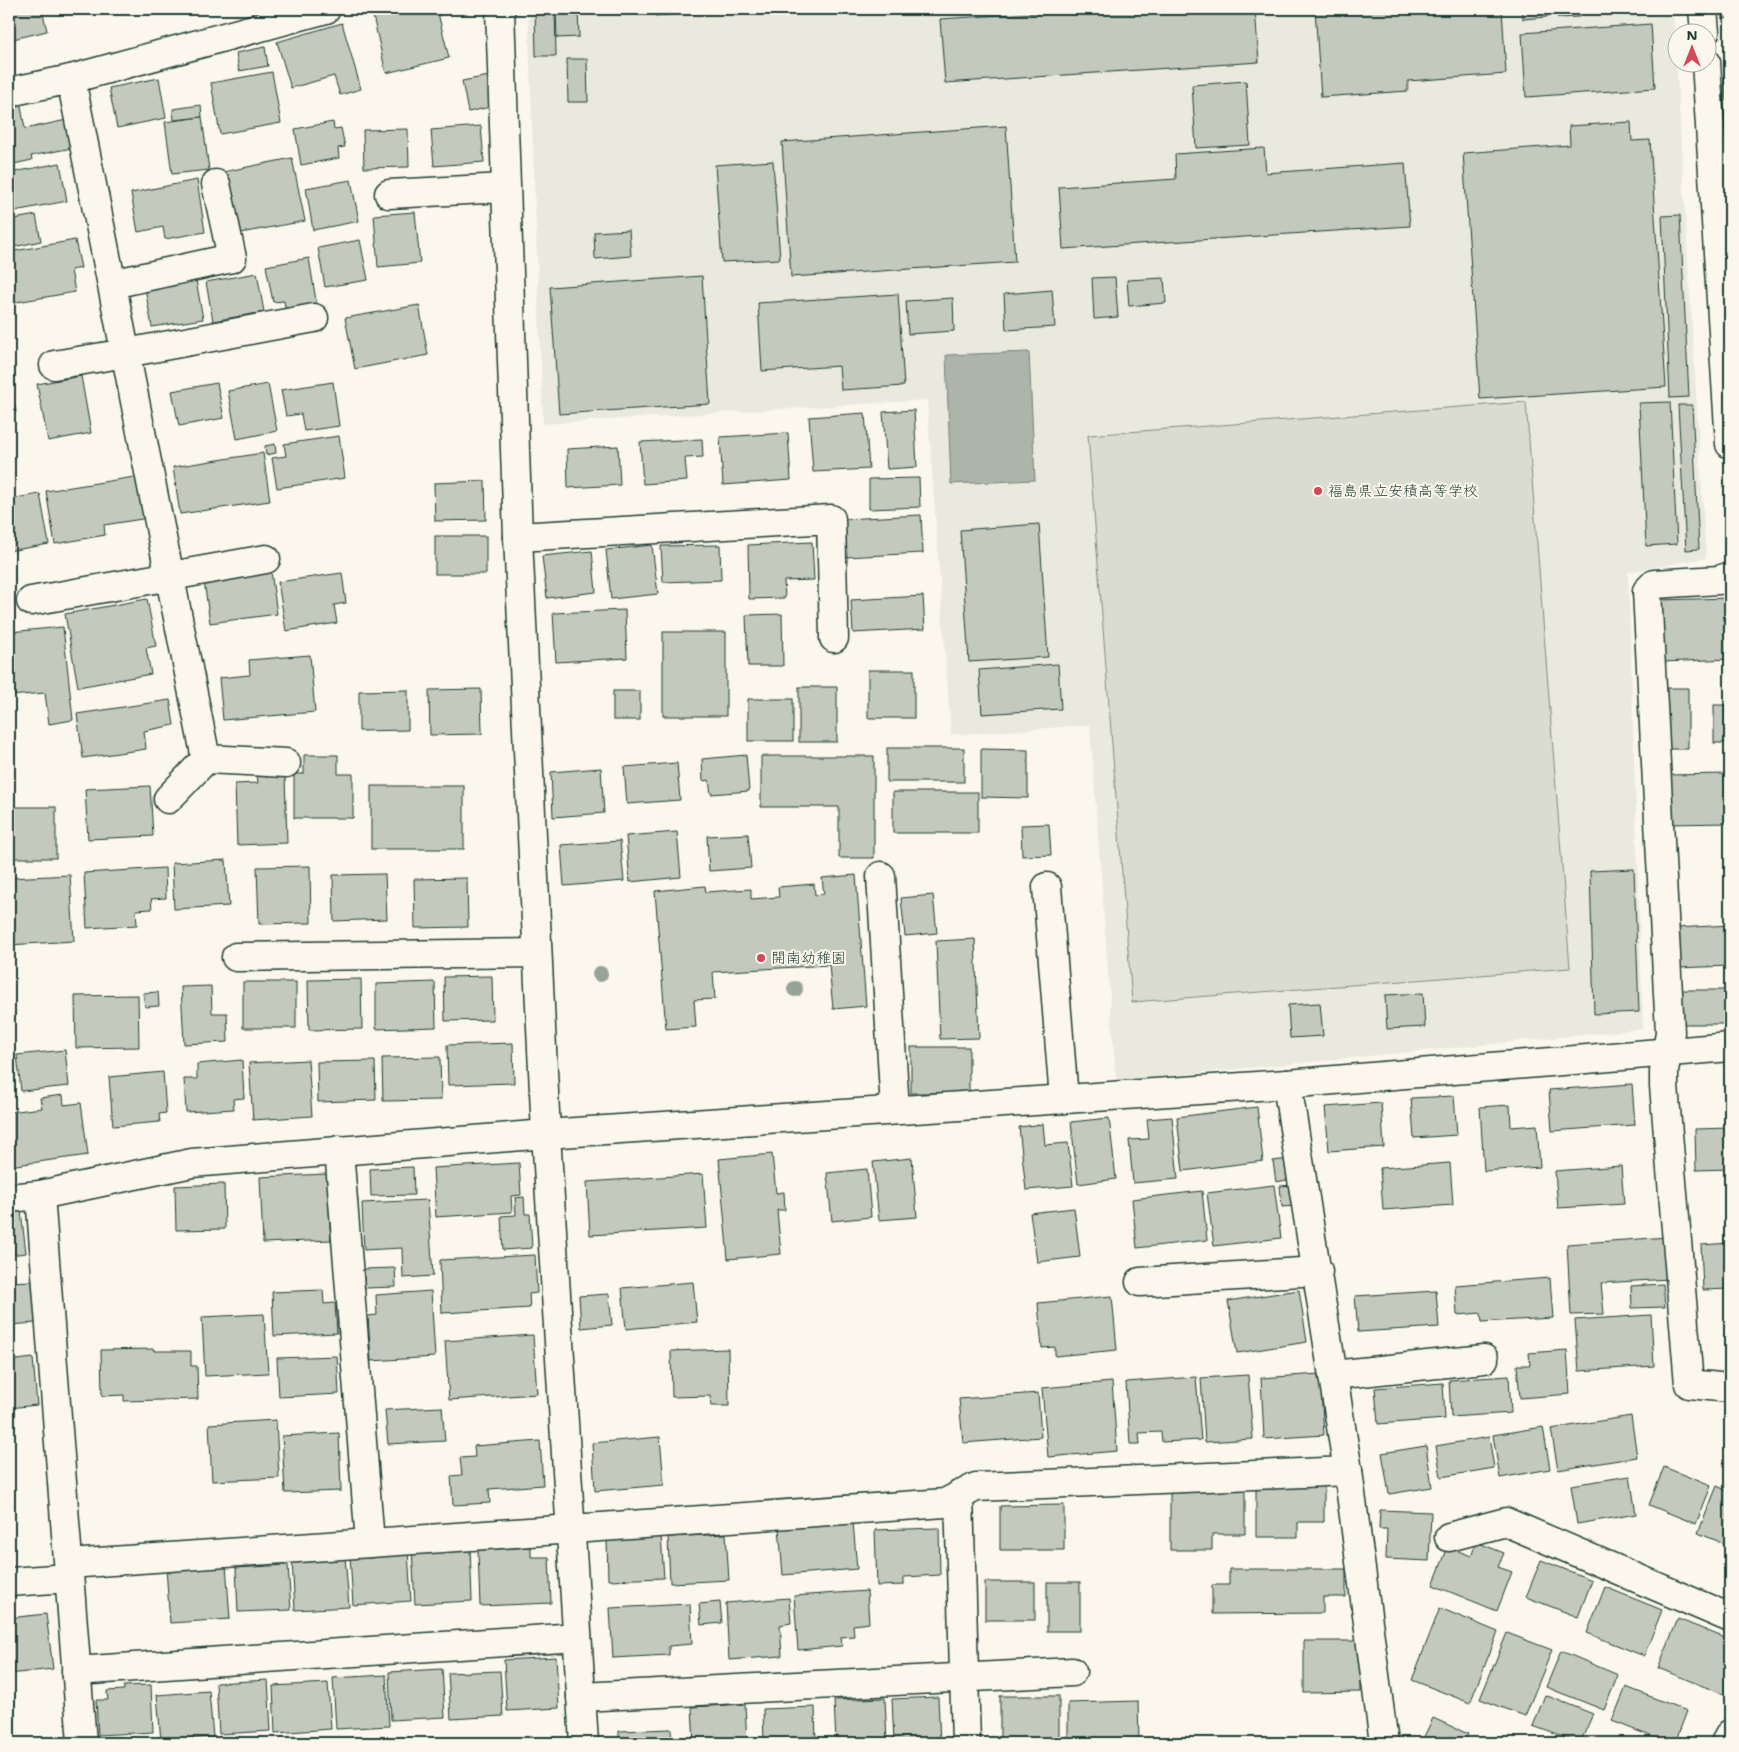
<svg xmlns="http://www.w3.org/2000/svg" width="1739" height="1752" viewBox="0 0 1739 1752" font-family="'Shantell Sans','Klee One',sans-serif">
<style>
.built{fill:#eae9de}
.grass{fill:#dbdcd1;stroke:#7d8c82}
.water{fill:#adb4aa;stroke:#74847b}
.building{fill:#c4c9be;stroke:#1f3d34}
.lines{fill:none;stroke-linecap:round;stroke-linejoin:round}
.minor-casing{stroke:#1f3d34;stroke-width:31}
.secondary-casing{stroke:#1f3d34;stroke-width:31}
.minor{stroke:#fbf7ec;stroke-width:28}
.secondary{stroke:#fbf7ec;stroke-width:28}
.tree{fill:#97a298}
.poi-dot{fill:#d1495b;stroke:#fbf7ec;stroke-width:2}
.labels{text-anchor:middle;stroke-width:4;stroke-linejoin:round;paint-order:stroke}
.poi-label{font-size:15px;fill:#1f3d34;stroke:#fbf7ec;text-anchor:start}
</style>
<rect width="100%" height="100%" fill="#fbf7ec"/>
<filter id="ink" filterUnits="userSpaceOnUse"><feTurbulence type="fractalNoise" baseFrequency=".02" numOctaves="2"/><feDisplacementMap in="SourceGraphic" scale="10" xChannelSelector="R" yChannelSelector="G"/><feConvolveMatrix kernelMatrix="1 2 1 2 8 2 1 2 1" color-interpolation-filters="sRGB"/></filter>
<g filter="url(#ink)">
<path class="built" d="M528,9h1145l33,549 -78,14 15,457 -527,52 -26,-356 -139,10 -24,-335 -384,24z"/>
<path class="grass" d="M1526,402l44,566 -438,34 -44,-567z"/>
<path class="water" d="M1029,352l6,128 -84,4 -5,-129z"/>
<g class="building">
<path d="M9,9h33l5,22 -38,9z"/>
<path d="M402,9h35l12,49 -63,15 -13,-57z"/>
<path d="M535,9h20l1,47h-20z"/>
<path d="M556,9h22l1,28 -22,1z"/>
<path d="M654,9h105l-104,7z"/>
<path d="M1097,9h158l4,53 -314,21 -5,-64z"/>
<path d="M1315,9h88v2l99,-2 4,65 -98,7v10l-87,6z"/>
<path d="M1522,9h24l1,8 -24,2z"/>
<path d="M1557,9h22v8l-21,1z"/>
<path d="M1596,9h19l1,3 -20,1z"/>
<path d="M1721,9h9v9l-8,1z"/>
<path d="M342,23l19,66 -21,6 -6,-19 -43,12 -14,-46z"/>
<path d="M1651,24l4,64 -129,9 -4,-64z"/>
<path d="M265,47l3,19 -29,5 -3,-18z"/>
<path d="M567,59h20l1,43h-20z"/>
<path d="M1730,60v41h-4l-2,-40z"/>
<path d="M272,72l9,51 -61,11 -9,-51z"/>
<path d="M489,76l6,30 -27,6 -6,-31z"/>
<path d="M159,78l7,40 -49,10 -8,-40z"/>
<path d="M1246,81l4,64 -54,3 -4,-63z"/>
<path d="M201,105l1,12 -28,3 -1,-11z"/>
<path d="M21,106l4,23 46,-10 6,28 -46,9 1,4 -23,5v-56z"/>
<path d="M202,117l7,53 -37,4 -7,-52z"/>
<path d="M333,122l1,7 7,-1 4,19 -7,1 1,10 -38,7 -6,-36z"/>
<path d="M1631,122l1,19 18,-1 16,247 -186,12 -17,-246 107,-8 -1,-19z"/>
<path d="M481,126l3,36 -50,4 -3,-36z"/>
<path d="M1006,126l9,136 -224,15 -9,-135z"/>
<path d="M408,129l1,38 -45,1 -1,-38z"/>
<path d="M1264,148l2,25 139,-10 5,63 -347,23 -4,-62 117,-8 -1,-25z"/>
<path d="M292,158l13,63 -75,14 -12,-62z"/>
<path d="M773,161l7,98 -58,3 -7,-97z"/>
<path d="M60,163l7,38 -58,11v-39z"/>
<path d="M197,180l8,52 -40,7 -2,-12 -25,5 -7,-39z"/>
<path d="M351,180l8,41 -46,9 -7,-42z"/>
<path d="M415,212l5,51 -42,4 -4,-52z"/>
<path d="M36,215l5,26 -32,7v-28z"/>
<path d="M1680,215l9,182 -19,1 -8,-182z"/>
<path d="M629,230l2,26 -36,3 -1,-27z"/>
<path d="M75,240l6,28 -10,2 4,22 -64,11 -2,-15v-36z"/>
<path d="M360,240l8,40 -43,7 -7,-39z"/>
<path d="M309,258l9,55 -31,5 -3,-17 -11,1 -7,-36z"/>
<path d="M257,273l7,39 -51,9 -7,-39z"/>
<path d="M702,276l8,128 -151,10 -9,-127z"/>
<path d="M1115,277l3,40 -24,2 -2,-41z"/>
<path d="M1164,278l2,25 -37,3 -2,-26z"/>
<path d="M196,280l7,39 -51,8 -7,-39z"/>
<path d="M1052,290l3,37 -49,3 -2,-36z"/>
<path d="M898,294l6,92 -63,4 -2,-24 -77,5 -4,-68z"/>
<path d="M953,298l1,33 -46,3 -2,-33z"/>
<path d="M419,305l9,50 -73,14 -10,-51z"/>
<path d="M81,376l10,57 -43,8 -11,-57z"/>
<path d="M333,382l6,44 -35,5 -3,-17 -15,2 -5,-26z"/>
<path d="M217,383l7,35 -45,8 -7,-35z"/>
<path d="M268,384l9,47 -40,8 -9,-48z"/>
<path d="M9,386h2l5,26 -7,1z"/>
<path d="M1670,402l7,142 -31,2 -7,-143z"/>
<path d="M1678,405h14l7,144 -13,1z"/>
<path d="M914,410l3,57 -30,2 -4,-57z"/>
<path d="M865,413l4,56 -56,3 -4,-55z"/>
<path d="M788,433l3,47 -68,5 -3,-48z"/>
<path d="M339,436l6,42 -68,10 -5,-30 14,-2 -2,-12z"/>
<path d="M702,439l1,18 -18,1 2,23 -44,3 -3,-42z"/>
<path d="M275,444l1,9 -10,2 -1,-9z"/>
<path d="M618,446l2,39 -52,3 -1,-39z"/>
<path d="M263,453l7,48 -90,13 -7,-47z"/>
<path d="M141,476l7,42 -44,7 1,10 -50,9 -9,-53z"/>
<path d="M919,478l1,29 -51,2v-30z"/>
<path d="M485,481l1,39 -51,1 -1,-38z"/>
<path d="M40,494l9,50 -40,7v-52z"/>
<path d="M921,515l2,38 -78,4 -1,-38z"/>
<path d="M1039,524l9,133 -79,5 -9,-132z"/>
<rect x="435" y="536" width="51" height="38"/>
<path d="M812,542l2,38 -30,1 1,17 -36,1 -1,-54z"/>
<path d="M652,545l6,49 -47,5 -5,-49z"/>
<path d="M720,545l1,35 -58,2 -2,-36z"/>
<path d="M592,551l4,41 -49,6 -5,-42z"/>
<path d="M271,571l6,43 -67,9 -6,-42z"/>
<path d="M342,573l4,30 -12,2 3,18 -51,8 -8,-49z"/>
<path d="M923,596l2,33 -72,4 -2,-33z"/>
<path d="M1730,598v61l-68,3 -2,-62z"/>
<path d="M147,599l9,47 -10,2 5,26 -73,13 -13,-73z"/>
<path d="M625,610l2,48 -71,4 -3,-49z"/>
<path d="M782,614l1,52h-35l-2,-51z"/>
<path d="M63,627l10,93 -24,4 -4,-31 -36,3v-64z"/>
<rect x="663" y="632" width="63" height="84"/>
<path d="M310,655l5,57 -92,8 -4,-42 31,-3 -1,-15z"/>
<path d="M1058,664l3,45 -79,5 -3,-44z"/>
<rect x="868" y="670" width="46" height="48"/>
<rect x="799" y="687" width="38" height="55"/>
<path d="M1663,688h25v61h-24z"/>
<path d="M481,689l1,45 -52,1 -1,-45z"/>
<path d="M408,690v40l-49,1v-40z"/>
<rect x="613" y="691" width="27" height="29"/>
<rect x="748" y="699" width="45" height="42"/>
<path d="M170,700l4,25 -30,6 2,18 -63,9 -6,-44z"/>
<rect x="1714" y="705" width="16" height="38"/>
<rect x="887" y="748" width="77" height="34"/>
<path d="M981,749l47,1v48l-47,-1z"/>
<path d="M304,755h34v19h15v44h-59v-44h10z"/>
<path d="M746,755l3,36 -38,3 -2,-14 -6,1 -1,-22z"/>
<path d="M761,756h113v102h-35v-51h-78z"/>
<path d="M677,763l3,37 -53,4 -3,-37z"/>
<path d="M601,768l3,45 -51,4 -2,-45z"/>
<path d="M285,774l2,69 -50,2 -2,-61 23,-1 -1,-8z"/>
<path d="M1730,774v49l-61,1 -1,-49z"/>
<path d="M150,786l3,50 -65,3 -3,-50z"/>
<rect x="371" y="786" width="93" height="63"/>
<rect x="893" y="792" width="85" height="41"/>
<rect x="9" y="807" width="47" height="51"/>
<path d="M1049,824l2,31 -29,1 -1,-31z"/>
<path d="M677,832l4,45 -51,5 -4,-46z"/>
<path d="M748,834l3,34 -42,3 -2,-35z"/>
<path d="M620,841l4,40 -60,5 -3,-41z"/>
<path d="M226,860l3,46 -55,3 -2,-46z"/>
<path d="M310,866l1,57 -52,1 -2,-57z"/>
<path d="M165,868l1,30 -15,1 1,10 -16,1 1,15 -50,3 -3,-55z"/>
<path d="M1634,869l5,143 -45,2 -4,-143z"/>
<path d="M385,874l2,45 -53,2 -1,-46z"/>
<path d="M70,875l4,66 -65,4v-67z"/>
<path d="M856,875l10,131 -33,3 -4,-44 -116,7 2,27 -21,1 2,27 -30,2 -11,-138 50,-5 1,6 45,-3v10l28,-2 -1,-10 36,-3 1,11 9,-1 -2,-16z"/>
<path d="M467,878l1,49 -53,1 -1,-49z"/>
<path d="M933,895l4,38 -32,3 -4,-38z"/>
<path d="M1730,925v41l-53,2 -1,-40z"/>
<path d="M975,939l4,99 -39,1 -4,-98z"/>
<path d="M492,976l1,44 -48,1 -1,-44z"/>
<path d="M361,979l1,50 -53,1 -1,-50z"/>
<rect x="243" y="982" width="53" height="46"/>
<path d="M435,982l1,45 -60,2v-45z"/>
<path d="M211,986l1,27h15l1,29 -44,2 -3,-57z"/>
<rect x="1682" y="990" width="48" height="34"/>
<path d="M158,992l1,14 -14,1 -2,-14z"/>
<path d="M1423,993l2,34 -38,2 -2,-34z"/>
<path d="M138,995l1,52 -63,1 -1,-52z"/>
<path d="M1320,1003l3,33 -33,2 -2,-33z"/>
<path d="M513,1043l1,40 -66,2 -1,-40z"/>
<rect x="911" y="1047" width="58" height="46"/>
<path d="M65,1050l4,36 -48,5 -4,-36z"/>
<path d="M440,1057l1,43 -58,1 -1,-43z"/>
<path d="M242,1060l2,38 -11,1 1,10 -48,3 -2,-33h13v-15z"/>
<path d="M308,1060l4,56 -59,4 -4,-57z"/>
<path d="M375,1061l1,39 -58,2 -1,-40z"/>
<path d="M163,1072l3,41 -7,1 1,8 -47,4 -4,-49z"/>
<path d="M1632,1084l3,41 -83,6 -3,-41z"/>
<path d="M63,1095l1,10 17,-2 7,52 -79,11v-54l33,-4 -2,-10z"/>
<path d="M1454,1096l3,39 -43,3 -3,-40z"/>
<path d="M1381,1103l3,44 -55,4 -4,-44z"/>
<path d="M1510,1105l1,22 26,-2 3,42 -56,4 -4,-64z"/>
<path d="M1257,1107l6,54 -80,10 -6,-54z"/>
<path d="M1172,1117l6,62 -45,4 -4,-43 20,-1 -2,-20z"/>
<path d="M1109,1118l7,61 -38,5 -7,-62z"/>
<path d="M1043,1124l2,21 23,-2 5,43 -47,4 -7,-63z"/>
<path d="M1730,1128v41l-34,1 -1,-41z"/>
<path d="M772,1154l4,39 8,-1 1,18h-8l4,44 -53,5 -9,-100z"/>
<path d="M912,1158l5,59 -38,3 -6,-58z"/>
<path d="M1289,1159l3,20 -16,3 -3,-21z"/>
<path d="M519,1163l2,32 -10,1 1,16 -76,5 -3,-49z"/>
<path d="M1450,1163l3,42 -70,5 -3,-42z"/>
<path d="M1621,1166l3,38 -66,4 -3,-37z"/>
<path d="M413,1167l1,28 -43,1 -1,-27z"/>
<path d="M867,1169l4,48 -39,4 -5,-48z"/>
<path d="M327,1174l4,66 -68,3 -3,-66z"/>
<path d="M703,1174l4,54 -117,7 -3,-53z"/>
<path d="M224,1184l1,45 -49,1 -1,-44z"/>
<path d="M1274,1185l7,53 -67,8 -7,-53z"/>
<path d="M1293,1185l2,21 -13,1 -2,-21z"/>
<path d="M1202,1191l5,49 -70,8 -5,-49z"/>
<path d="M524,1197l1,17h5l2,34 -29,2 -2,-34 15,-1 -1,-17z"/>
<path d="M428,1200l5,76 -30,2 -1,-30 -38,2 -2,-47z"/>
<path d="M1074,1208l6,49 -43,5 -7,-49z"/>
<path d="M21,1211l5,42 -17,2v-43z"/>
<path d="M1668,1237l2,42 -69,4 3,31 -33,1 -4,-71z"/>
<path d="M1730,1243v46l-27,1 -2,-45z"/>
<path d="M535,1255l2,38 -8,1 1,14 -88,5 -2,-53z"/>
<path d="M395,1268l1,19 -32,1v-19z"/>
<path d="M1550,1278l3,40 -71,4 -1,-9 -24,2 -2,-30z"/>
<path d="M32,1281l4,42 -27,2v-43z"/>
<path d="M693,1282l4,40 -71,7 -4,-41z"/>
<path d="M1663,1284l2,23 -33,1 -1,-22z"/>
<path d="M323,1290l1,14 11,-1 2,30 -63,3 -2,-44z"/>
<path d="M1299,1290l8,52 -70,11 -9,-52z"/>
<path d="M431,1291l4,66 -64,4 -3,-45 9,-1 -1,-20z"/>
<path d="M1436,1291l3,36 -81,5 -3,-36z"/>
<path d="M609,1294l3,31 -31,3 -2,-32z"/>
<path d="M1112,1296l5,54 -62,6v-9l-13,1 -4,-45z"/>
<path d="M264,1314l4,59 -63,3 -3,-59z"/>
<path d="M1651,1315l3,51 -75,5 -4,-51z"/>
<path d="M533,1335l4,59 -88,6 -4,-59z"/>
<path d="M154,1349v2h37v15h6l1,33 -74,2v-6l-22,1 -1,-46z"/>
<path d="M728,1349l1,57h-18l-1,-10 -38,1 -1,-46z"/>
<path d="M1567,1350l3,44 -50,4 -3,-33h13l-1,-12z"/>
<path d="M337,1356l2,38 -60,3 -2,-39z"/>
<path d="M33,1358l4,47 -28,3v-47z"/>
<path d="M1320,1374l4,61 -60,4 -3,-61z"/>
<path d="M1248,1375l5,64 -48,3 -4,-64z"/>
<path d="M1509,1376l2,37 -60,4 -2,-37z"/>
<path d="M1196,1377l5,63 -39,2 -1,-10 -22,1 1,11h-10l-4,-62z"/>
<path d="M1112,1382l5,69 -69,6 -6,-69z"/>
<path d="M1443,1383l2,36 -67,5 -3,-36z"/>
<path d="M1038,1393l3,44 -78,6 -4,-44z"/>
<path d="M442,1407l3,34 -57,3 -3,-34z"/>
<path d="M1631,1416l6,41 -79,13 -7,-41z"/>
<path d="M276,1420l3,58 -67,3 -3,-57z"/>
<path d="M1543,1427l7,42 -50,9 -7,-43z"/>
<path d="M339,1433l2,58 -56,2 -3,-57z"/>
<path d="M660,1437l4,48 -69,6 -3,-48z"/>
<path d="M1489,1437l5,31 -53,9 -5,-31z"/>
<path d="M540,1441l3,44 -54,4 1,14 -37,2 -2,-29 11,-1 -2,-17 15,-1 -1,-11z"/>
<path d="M1426,1446l6,41 -43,7 -7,-41z"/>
<path d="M1664,1467l47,19 -15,38 -47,-19z"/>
<path d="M1630,1476l6,38 -59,10 -6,-39z"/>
<path d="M1256,1485h68v37h-26v15h-42z"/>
<path d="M1717,1486l13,6v54l-32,-13z"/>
<path d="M1245,1490v44h-33v16h-42v-59z"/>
<path d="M1064,1505v45h-64v-44z"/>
<path d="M1380,1510l51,2 -2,49 -43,-2 1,-30h-8z"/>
<path d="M853,1522l4,47 -74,6 -4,-47z"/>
<path d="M939,1528l1,47 -36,2v8l-27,1 -2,-56z"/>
<path d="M726,1534l3,46 -59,3 -2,-46z"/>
<path d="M661,1536l3,42 -56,2 -1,-42z"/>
<path d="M1476,1542l28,11 -6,14 14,5 -15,39 -64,-26 15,-38 23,9z"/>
<path d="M470,1546l2,55 -57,3 -3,-55z"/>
<path d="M531,1547v10h18l2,46 -71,3 -2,-56z"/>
<path d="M408,1551l3,50 -58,4 -3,-50z"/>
<path d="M345,1556l4,51 -54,3 -3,-50z"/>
<path d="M1541,1560l51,20 -14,37 -52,-20z"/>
<path d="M226,1565l4,54 -60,4 -4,-55z"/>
<path d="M288,1565l3,45 -53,2 -2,-44z"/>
<path d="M1229,1569h117v28h-23v16l-111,1v-29h17z"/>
<rect x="985" y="1582" width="50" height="38"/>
<rect x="1047" y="1582" width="33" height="49"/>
<path d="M1605,1587l57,23 -18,46 -57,-23z"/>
<path d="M867,1591l2,32 -16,2 1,11 -13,1 1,9 -44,4 -4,-54z"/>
<path d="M789,1598l2,25 -11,2 2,31 -53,4 -3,-57z"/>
<path d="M720,1602l2,21 -21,2 -2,-21z"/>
<path d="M690,1604l2,40 -23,2v9l-56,3 -3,-50z"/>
<path d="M1440,1608l58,24 -28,71 -58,-23z"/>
<path d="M46,1614l7,55 -44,5v-56z"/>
<path d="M1678,1619l52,21v57l-72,-29z"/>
<path d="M1507,1633l45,17 -27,66 -45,-17z"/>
<path d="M1304,1641h57v51l-57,1z"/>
<path d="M1561,1651l57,24 -14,35 -58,-23z"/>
<path d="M556,1657l3,51 -52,3 -3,-51z"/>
<path d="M442,1669l3,48 -54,3 -2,-48z"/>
<path d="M500,1671l3,45 -52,3 -3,-46z"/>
<path d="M386,1675l3,51 -53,3 -3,-51z"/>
<path d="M268,1680l3,51 -52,3 -3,-51z"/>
<path d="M328,1683l3,46 -56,4 -2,-47z"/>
<path d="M151,1685l2,47 -55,3 -2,-35h12l-1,-9 17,-1v-4z"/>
<path d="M1626,1687l61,24 -12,32h-7l-56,-22z"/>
<path d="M209,1691l4,46 -52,4 -4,-46z"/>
<path d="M1545,1695l48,19 -13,29 -47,-17z"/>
<rect x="1000" y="1696" width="59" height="47"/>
<path d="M938,1697l2,46h-46l-2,-44z"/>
<path d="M885,1698l2,45h-51l-2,-43z"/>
<path d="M1138,1701l1,42h-71v-40z"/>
<path d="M745,1704l2,39h-53l-2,-36z"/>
<path d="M815,1707l1,36h-52l-1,-34z"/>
<path d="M1433,1718l35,16 -4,9h-43z"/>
<path d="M671,1729l1,14h-53v-12z"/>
<path d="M561,1739v4h-51v-2z"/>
</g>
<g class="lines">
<defs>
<g id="minor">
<path d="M500,9l18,528 28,597 38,609"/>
<path d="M1703,9l2,23"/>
<path d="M1706,62l24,382"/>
<path d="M71,79l135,680 80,4"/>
<path d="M9,92l62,-13 255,-70"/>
<path d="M389,194l116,-6"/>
<path d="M112,284l120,-26 -16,-74"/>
<path d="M54,365l72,-12 188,-35"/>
<path d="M518,537l313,-18 3,119"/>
<path d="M1730,576l-11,4 -65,4 -7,7 23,441 -6,40v14l25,298 41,4"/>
<path d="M31,601l235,-42"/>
<path d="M168,799l38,-40"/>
<path d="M881,876l14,234"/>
<path d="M1047,887l17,212"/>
<path d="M236,957l301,-4"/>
<path d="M1287,1084l61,387 36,272"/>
<path d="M339,1150l31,393"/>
<path d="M40,1195l42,548"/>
<path d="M9,1198l31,-3 152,-32 354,-29 741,-50 443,-37"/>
<path d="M1140,1282l178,-11"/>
<path d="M1333,1375l151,-16"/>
<path d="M959,1495l7,248"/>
<path d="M1449,1537l57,-15 224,96"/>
<path d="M69,1564l876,-61 31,-16 372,-16"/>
<path d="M9,1582l60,-4"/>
<path d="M76,1671l501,-34"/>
<path d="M581,1697l491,-25"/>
</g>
<path id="secondary" d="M1725,1743l5,-9"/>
</defs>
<use href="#minor" class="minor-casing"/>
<use href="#secondary" class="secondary-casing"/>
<use href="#minor" class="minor"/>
<use href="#secondary" class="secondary"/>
</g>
<g class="tree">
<circle cx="600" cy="974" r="8"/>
<circle cx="795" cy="989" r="8"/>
</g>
</g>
<g class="poi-dot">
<circle cx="1318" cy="491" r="5"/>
<circle cx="761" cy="958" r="5"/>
</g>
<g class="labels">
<g class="poi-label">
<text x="1328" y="496">福島県立安積高等学校</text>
<text x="771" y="963">開南幼稚園</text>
</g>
</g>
<rect width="1739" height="1752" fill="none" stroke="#fbf7ec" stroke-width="30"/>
<rect x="15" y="15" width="1709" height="1722" fill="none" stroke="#1f3d34" stroke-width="2" filter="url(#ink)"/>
<g transform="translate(1692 48)"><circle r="24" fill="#fbf7ec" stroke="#a3ada2"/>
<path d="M0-4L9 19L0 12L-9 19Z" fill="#d1495b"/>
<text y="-8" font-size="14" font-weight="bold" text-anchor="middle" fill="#1f3d34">N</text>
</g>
</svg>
